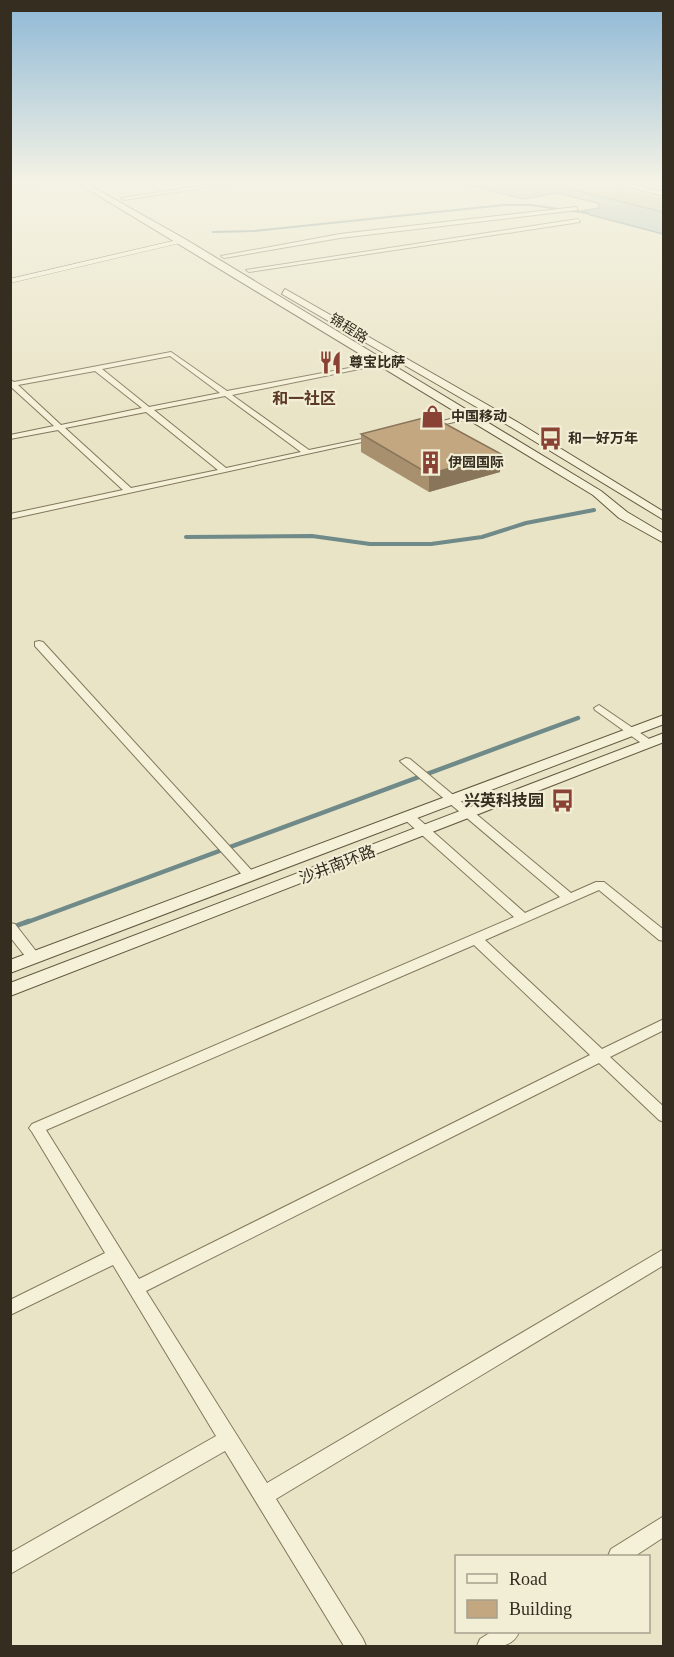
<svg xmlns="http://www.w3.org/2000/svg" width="674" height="1657" viewBox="0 0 674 1657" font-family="'Times New Roman','Noto Sans SC',serif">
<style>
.green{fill:#bac69b}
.water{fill:#a7bdba;stroke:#6f8a88;stroke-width:1.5}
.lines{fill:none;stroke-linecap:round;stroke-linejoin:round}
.stream-far3{stroke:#6f8a88;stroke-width:2}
.stream-far2{stroke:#6f8a88;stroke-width:4}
.stream-far1{stroke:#6f8a88;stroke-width:4.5}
.stream{stroke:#6f8a88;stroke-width:5}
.minor-casing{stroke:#82775e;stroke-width:2}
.tertiary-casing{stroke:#82775e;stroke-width:1}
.secondary-casing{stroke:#645841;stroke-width:2}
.minor{fill:#f5f1d8;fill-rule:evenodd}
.tertiary{fill:#f5f1d8;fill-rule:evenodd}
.secondary{fill:#f5f1d8;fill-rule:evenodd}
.wall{fill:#a8906e}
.shaded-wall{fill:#88755a}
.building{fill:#c3a780;stroke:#88755a;stroke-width:1.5}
.labels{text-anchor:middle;stroke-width:4.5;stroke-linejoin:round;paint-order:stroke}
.far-street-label{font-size:14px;fill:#342d20;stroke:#f1eed5}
.far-poi-label{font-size:14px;font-weight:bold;fill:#342d20;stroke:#f1eed5;text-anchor:start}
.far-quarter-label{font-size:16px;font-weight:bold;fill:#5c3924;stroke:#f1eed5}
.poi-label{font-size:16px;font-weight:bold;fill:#342d20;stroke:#f1eed5;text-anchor:end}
.street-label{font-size:16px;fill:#342d20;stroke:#f1eed5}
</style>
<rect width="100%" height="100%" fill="#e9e4c6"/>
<path class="green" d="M542,182h53l68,16v14z"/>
<path class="water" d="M457,182h85l121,30v22l-72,-19 -9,-4 17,-3 -1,-5 -41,-10 -34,6z"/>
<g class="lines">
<path class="stream-far3" d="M213,232l40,-1 251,-26h27l56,8"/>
<path class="stream-far2" d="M186,537l126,-1 58,8h61l51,-7 44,-14 68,-13"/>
<path class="stream-far1" d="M25,923l553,-205"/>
<path class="stream" d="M13,927l16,-6"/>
<defs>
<g id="minor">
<path d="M226,182h15l-117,18 -3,-2z"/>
<path d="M576,207l2,3 -238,28 -116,20 -3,-2 119,-22z"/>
<path d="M578,219l2,3 -331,50 -3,-2z"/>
<path d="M171,352l56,39 154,-29v2l-2,1 -147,30 77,55 67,-14 4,2 -370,81v-5l113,-24 -65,-60 -48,9v-4l44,-9 -44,-40v-6l4,2zM170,356l50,37 -71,14 -47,-38zM95,371l47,37 -81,17 -43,-40zM225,396l76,56 -75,16 -72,-58zM146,412l72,58 -87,18 -66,-60z"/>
<path d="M469,414l4,2 -1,2 -44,10 -4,-2z"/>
<path d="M39,641l4,1 211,231 2,3 -2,3h-8l-211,-233v-4z"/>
<path d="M599,705l53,36 2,2 -2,2h-8l-49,-35 -1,-2z"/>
<path d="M406,758l4,1 161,134 25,-11h8l60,48v11l-5,-1 -60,-50 -114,50 117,109 62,-30v11l-54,27 54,50v15l-5,-2 -60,-57 -453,228 121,192 397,-234v16l-388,234 87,140 3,7h-22l-119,-195 -215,123v-21l206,-117 -103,-171 -103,50v-15l95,-47 -73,-121 -3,-4 3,-4 482,-207 -110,-98 -2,-3 2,-3h8l113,100 35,-16 -158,-134 -2,-2zM474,945l116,110 -451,224 -93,-149z"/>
<path d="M10,923l5,1 24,31 2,3 -2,3h-10l-19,-24z"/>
<path d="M664,1516v21l-29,19h-27l3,-7z"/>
<path d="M491,1632h28c-7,18 -26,14 -42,14l3,-7z"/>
</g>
<g id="tertiary">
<path d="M30,182h19l-39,7v-4z"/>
<path d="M182,239l2,3 -174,41v-4z"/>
</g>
<g id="secondary">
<path d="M76,182h8l101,57 416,252 26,21 37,22v9l-45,-25 -26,-23z"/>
<path d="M608,182h13l43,10v4z"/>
<path d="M285,289l234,134 145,89v8l-153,-93 -229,-133z"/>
<path d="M664,715v9l-654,249v-13z"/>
<path d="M664,733v9l-654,254v-13z"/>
</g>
</defs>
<use href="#minor" class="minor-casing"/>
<use href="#tertiary" class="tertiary-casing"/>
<use href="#secondary" class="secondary-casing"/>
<use href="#minor" class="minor"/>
<use href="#tertiary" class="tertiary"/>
<use href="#secondary" class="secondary"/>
</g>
<path class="wall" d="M361,434l139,38 -71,20 -68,-40z"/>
<path class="shaded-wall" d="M501,454l-1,18 -71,20v-18z"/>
<path class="building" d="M431,416l70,38 -72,20 -68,-40z"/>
<linearGradient id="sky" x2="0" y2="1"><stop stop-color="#8eb8d6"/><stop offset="0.44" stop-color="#f5f3e5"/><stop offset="1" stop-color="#f5f3e5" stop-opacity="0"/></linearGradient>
<rect width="674" height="414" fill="url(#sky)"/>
<defs>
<symbol id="restaurant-bare" viewBox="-9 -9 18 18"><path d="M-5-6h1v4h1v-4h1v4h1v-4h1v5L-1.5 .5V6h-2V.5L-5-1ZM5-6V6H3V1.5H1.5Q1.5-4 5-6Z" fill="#8a4235" stroke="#f1eed5" stroke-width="2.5" paint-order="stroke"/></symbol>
<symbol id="shop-bare" viewBox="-9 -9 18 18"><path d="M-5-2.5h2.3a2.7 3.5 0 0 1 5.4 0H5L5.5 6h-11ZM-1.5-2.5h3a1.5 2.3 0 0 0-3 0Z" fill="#8a4235" stroke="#f1eed5" stroke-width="2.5" paint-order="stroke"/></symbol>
<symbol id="bus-bare" viewBox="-9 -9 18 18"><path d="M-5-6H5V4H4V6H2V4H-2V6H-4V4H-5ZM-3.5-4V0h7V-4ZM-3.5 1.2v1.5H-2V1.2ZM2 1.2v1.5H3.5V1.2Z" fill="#8a4235" stroke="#f1eed5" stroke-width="2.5" paint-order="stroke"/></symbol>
<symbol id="building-bare" viewBox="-9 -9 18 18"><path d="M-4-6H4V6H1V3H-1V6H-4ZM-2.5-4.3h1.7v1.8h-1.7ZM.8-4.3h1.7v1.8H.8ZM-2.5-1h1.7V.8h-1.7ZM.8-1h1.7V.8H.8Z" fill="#8a4235" stroke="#f1eed5" stroke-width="2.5" paint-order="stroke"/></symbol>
</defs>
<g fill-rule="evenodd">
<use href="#restaurant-bare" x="314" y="346" width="33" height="33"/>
<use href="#shop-bare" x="416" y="400" width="33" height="33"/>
<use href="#bus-bare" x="534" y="422" width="33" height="33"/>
<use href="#building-bare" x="414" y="446" width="33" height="33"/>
<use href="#bus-bare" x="546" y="784" width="33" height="33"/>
</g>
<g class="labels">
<g class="far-street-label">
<text transform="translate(349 328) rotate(32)" y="5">锦程路</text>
</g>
<g class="far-poi-label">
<text x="349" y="367">尊宝比萨</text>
<text x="451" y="421">中国移动</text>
<text x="568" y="443">和一好万年</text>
<text x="448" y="467">伊园国际</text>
</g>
<g class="far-quarter-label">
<text x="304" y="404">和一社区</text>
</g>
<g class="poi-label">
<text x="544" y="806">兴英科技园</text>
</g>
<g class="street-label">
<text transform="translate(337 864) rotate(-21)" y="6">沙井南环路</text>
</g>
</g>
<rect width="674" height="1657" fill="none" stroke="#342d20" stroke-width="24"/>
<rect x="455" y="1555" width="195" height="78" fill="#f1eed5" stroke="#a5a18d" stroke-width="1.5"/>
<rect x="467" y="1574" width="30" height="9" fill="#f5f1d8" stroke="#a5a18d" stroke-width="1.5"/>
<text x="509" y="1585" font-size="18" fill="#342d20">Road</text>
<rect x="467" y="1600" width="30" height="18" fill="#c3a780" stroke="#a5a18d" stroke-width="1.5"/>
<text x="509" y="1615" font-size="18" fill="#342d20">Building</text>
</svg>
